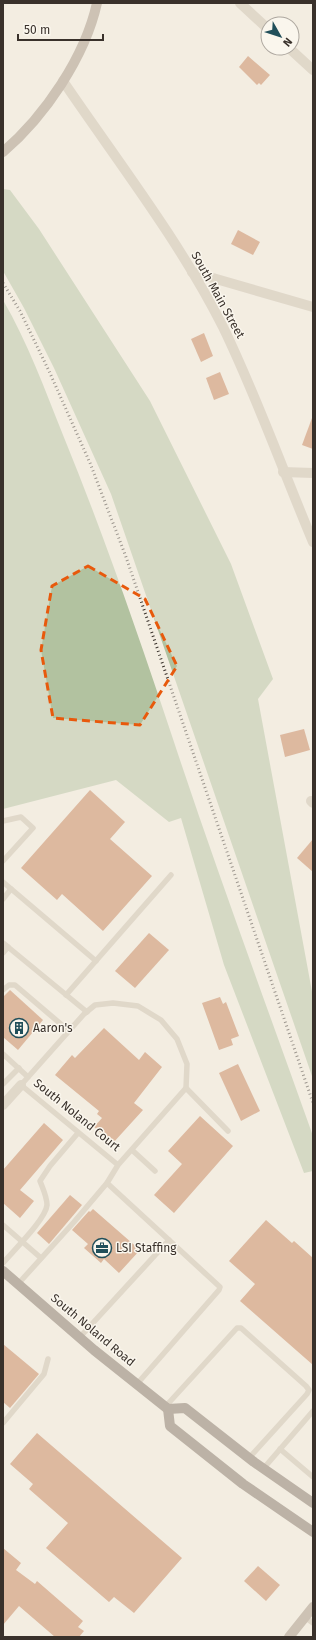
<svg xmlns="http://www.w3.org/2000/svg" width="316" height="1640" viewBox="0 0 316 1640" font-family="'Fira Sans',sans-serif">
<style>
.green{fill:#b2c2a0}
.building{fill:#c37a4f}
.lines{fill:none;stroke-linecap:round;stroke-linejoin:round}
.lane{stroke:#cbbeac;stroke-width:5.5}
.street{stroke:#cbbeac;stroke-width:10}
.secondary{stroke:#9f8e7d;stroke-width:10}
.primary{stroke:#7b6b5d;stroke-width:10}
.rail{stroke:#39312b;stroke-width:3;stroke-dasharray:1 3;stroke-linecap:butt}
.marked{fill:none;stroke:#e8590c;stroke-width:3;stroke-dasharray:8 5;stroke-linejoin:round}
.labels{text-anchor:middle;stroke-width:3;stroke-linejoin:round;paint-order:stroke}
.street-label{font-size:12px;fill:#39312b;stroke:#faf6ed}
.poi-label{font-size:12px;fill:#39312b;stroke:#faf6ed;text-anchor:start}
</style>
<rect width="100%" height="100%" fill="#f3ede1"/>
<g class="green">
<path d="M3,189l7,1 29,39 111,172 81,163 42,115 -15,20 55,298v82l-202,-585 -57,-126 -30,-60 -21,-37z"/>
<path d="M3,300c25,43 42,90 60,135 41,100 76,202 110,304 44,133 93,265 140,397v35l-9,2 -80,-208 -43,-147 -12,4 -53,-42 -113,29z"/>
</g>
<g class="building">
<path d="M248,56l22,19 -9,10 -2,-2 -2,2 -18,-18z"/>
<path d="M238,230l22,12 -7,13 -22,-11z"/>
<path d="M204,333l9,23 -12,6 -10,-23z"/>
<path d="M220,372l9,22 -15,6 -8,-22z"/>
<path d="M312,418h1v31l-11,-4z"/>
<path d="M304,729l6,21 -25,7 -5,-22z"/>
<path d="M90,790l35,32 -15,17 42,37 -49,55 -41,-37 -5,6 -36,-32z"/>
<path d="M313,839v33l-16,-14z"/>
<path d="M149,933l20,17 -34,38 -20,-17z"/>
<path d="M10,990l33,30 -25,30 -15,-13v-40z"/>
<path d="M220,997l3,7 3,-2 13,34 -8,3 2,6 -14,5 -17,-47z"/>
<path d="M104,1028l35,32 6,-8 17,15 -28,36 9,7 -30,33 -19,-16 8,-9 -5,-4 2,-3 -44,-36 17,-20 3,3z"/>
<path d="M238,1064l22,47 -19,10 -22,-48z"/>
<path d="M200,1116l33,30 -59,67 -20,-18 28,-31 -14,-13z"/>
<path d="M44,1123l19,17 -43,50 14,11 -14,17 -17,-15v-33z"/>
<path d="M70,1195l12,10 -33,39 -12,-11z"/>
<path d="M93,1209l47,41 -21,23 -15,-14 -3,4 -17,-15 4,-4 -16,-14 17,-19 1,1z"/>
<path d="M266,1220l26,23 2,-2 19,17v107l-73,-64 15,-17 -26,-23z"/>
<path d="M3,1344l36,30 -29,34 -7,-6z"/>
<path d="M37,1433l145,125 -48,55 -20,-16 -5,5 -63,-54 22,-25 -39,-34 4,-5 -23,-20z"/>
<path d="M3,1548l18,15 -5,7 19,14 2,-3 46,40 -5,6 6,4 -5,6h-24l-36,-31 -16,19z"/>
<path d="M258,1566l22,19 -14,16 -22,-20z"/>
</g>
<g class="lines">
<g class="lane">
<path d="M3,821l18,-4 12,11 -30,33"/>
<path d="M3,882l93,79"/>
<path d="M3,899l8,-10"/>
<path d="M3,943l5,4"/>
<path d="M3,953l5,-6 79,65"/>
<path d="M3,990l6,-5h6l54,46"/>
<path d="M66,995l105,-120"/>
<path d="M3,1054l25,23"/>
<path d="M3,1084l16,-16"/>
<path d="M186,1088l42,43"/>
<path d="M132,1150l23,21"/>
<path d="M107,1183l113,104 -1,3 -82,94"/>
<path d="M3,1225l38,33"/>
<path d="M3,1263c10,-12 43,-44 44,-58 0,-8 -4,-16 -7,-24l10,-15 28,-33"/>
<path d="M18,1284l56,-62 33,-39 11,-18 68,-77 1,-24 -10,-25 -16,-19 -23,-14 -25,-3 -18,2 -11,9 -63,71 97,80"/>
<path d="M80,1337l89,-97"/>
<path d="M165,1407l72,-79h4l65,58 3,4 -2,4 -58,64"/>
<path d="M3,1423l41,-49 4,-15"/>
<path d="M280,1449l33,28"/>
<path d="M263,1469l50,-58"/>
<path d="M306,1618l7,5"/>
</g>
<g class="street">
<path d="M240,3l28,26"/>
<path d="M289,48l24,22"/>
<path d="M63,81c55,81 116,159 160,246 34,70 60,144 90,215"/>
<path d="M192,272l121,35"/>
<path d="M283,472l30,1"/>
<path d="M311,801l2,2"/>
<path d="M3,1105l18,-20"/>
</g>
<g class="secondary">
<path d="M3,152c42,-36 82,-95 94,-149"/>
<path d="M289,1637l24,-30"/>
</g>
<g class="primary">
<path d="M3,1271l91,79 74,59 17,-1 69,54 59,41"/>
<path d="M168,1409l2,17 73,58 70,48"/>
</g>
<path class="rail" d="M3,283l17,28 29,60 41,92 36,94 187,546"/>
</g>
<path d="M0 0H316V1640H0ZM88,566l57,33 32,67 -37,59 -87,-7 -12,-68 11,-64z" fill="#f3ede1" fill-opacity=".55" fill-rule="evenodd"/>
<path class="marked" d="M88,566l57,33 32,67 -37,59 -87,-7 -12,-68 11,-64z"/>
<defs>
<symbol id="building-ring" viewBox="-11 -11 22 22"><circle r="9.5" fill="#faf6ed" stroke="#214f5a" stroke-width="1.5"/><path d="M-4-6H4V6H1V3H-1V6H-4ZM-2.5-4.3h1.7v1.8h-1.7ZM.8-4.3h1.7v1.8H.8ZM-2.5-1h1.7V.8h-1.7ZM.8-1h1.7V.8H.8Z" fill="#214f5a"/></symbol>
<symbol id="office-ring" viewBox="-11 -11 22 22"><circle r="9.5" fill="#faf6ed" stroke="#214f5a" stroke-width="1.5"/><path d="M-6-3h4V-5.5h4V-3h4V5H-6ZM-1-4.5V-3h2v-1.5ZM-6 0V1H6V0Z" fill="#214f5a"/></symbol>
</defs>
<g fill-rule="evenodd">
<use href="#building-ring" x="8" y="1017" width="22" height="22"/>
<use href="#office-ring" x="91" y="1237" width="22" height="22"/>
</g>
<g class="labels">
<g class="street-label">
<text transform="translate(218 295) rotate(61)" y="4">South Main Street</text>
<text transform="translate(77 1115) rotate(39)" y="4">South Noland Court</text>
<text transform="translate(93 1330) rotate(40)" y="4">South Noland Road</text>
</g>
<g class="poi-label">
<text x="33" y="1032">Aaron's</text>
<text x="116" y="1252">LSI Staffing</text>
</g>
</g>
<rect width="316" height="1640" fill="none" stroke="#39312b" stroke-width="8"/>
<g transform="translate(280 36) rotate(129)"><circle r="19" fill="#faf6ed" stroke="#ada79f"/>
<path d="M0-3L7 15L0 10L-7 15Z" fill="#214f5a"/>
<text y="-6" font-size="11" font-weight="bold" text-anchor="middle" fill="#39312b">N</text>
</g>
<path d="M18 34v6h85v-6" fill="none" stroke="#39312b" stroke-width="2"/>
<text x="24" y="34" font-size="12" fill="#39312b" stroke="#faf6ed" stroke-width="3" paint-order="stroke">50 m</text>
</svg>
